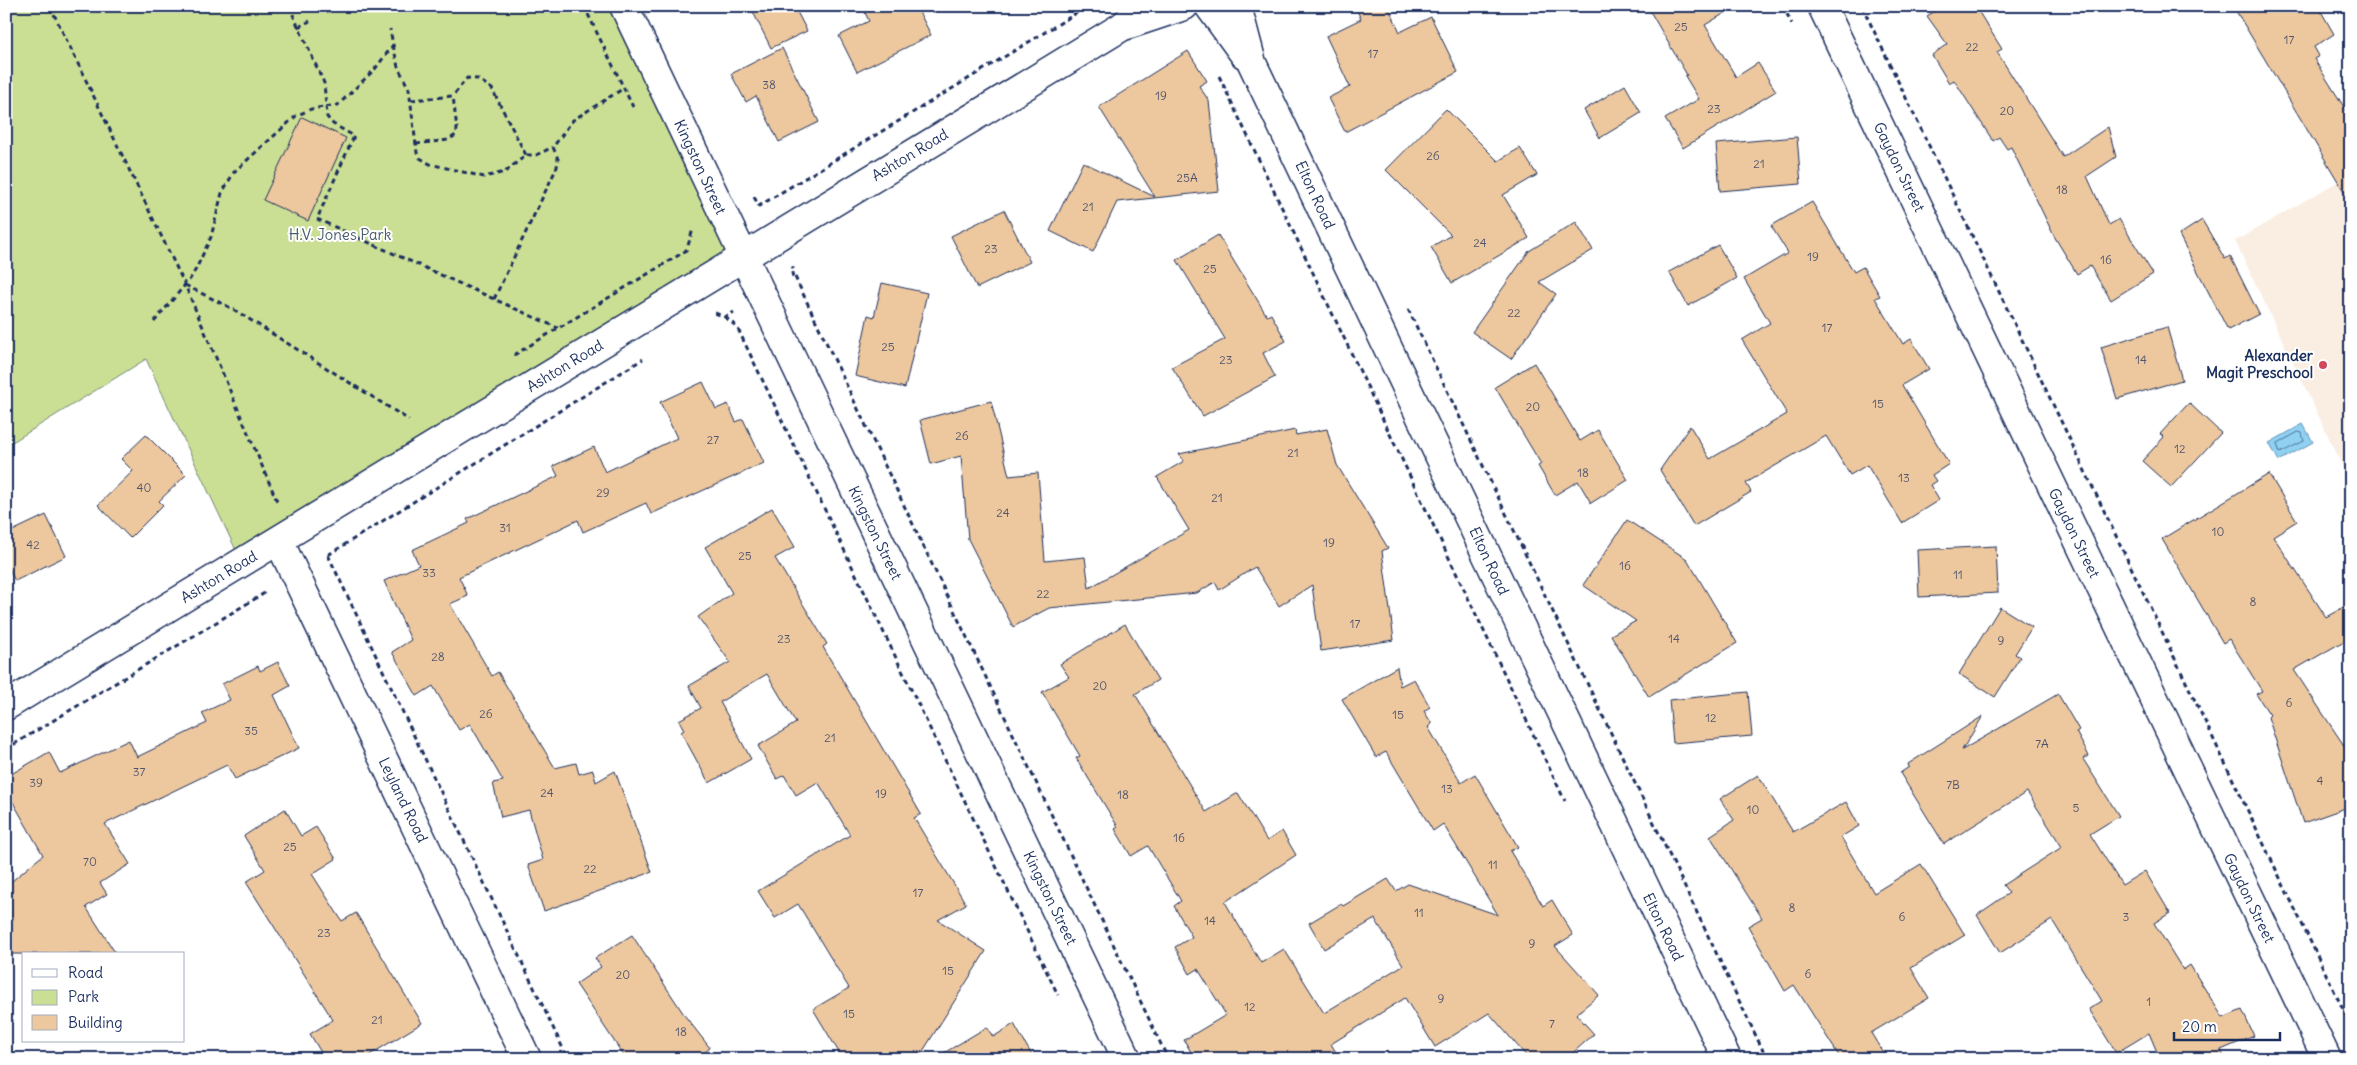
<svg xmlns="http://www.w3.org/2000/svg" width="2357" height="1065" viewBox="0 0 2357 1065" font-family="Delius,sans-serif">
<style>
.built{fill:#faeee2}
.green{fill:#cbdf94;stroke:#738779}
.water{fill:#90d1f2;stroke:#6190b7}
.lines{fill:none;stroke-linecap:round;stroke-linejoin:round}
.shore{stroke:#4a7099;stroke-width:1}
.building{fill:#edc79d;stroke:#1b2f5e}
.street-casing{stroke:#1b2f5e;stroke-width:31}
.path{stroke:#1b2f5e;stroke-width:3;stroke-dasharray:5 4;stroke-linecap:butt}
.street{stroke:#fff;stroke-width:28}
.poi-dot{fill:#d1495b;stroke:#fff;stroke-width:2}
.labels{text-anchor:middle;stroke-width:4;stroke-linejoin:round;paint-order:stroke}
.number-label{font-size:12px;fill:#50556e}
.street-label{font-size:15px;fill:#1b2f5e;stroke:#fff}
.park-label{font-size:15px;fill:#475b6c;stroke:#fff}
.poi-label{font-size:15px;font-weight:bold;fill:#1b2f5e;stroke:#fff;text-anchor:end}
</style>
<rect width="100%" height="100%" fill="#fff"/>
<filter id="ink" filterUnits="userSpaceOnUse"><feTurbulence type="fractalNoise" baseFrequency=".02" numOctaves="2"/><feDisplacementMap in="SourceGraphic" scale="10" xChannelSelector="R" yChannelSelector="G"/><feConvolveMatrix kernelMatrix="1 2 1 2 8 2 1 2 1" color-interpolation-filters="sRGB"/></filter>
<g filter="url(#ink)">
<path class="built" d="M2351,174v310l-116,-243z"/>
<path class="green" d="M6,6h618l118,251 -500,306 -96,-204 -140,87z"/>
<path class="water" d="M2303,424l10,18 -34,19 -10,-18z"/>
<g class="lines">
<path class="shore" d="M2299,432l3,1 2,8 -24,12 -3,-9z"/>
</g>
<g class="building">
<path d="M750,6h44l13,25 -36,17z"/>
<path d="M862,6h54l15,29 -74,37 -18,-36 30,-15z"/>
<path d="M1355,6h33l12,26 31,-15 27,55 -113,60 -17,-34 22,-11 -24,-51 35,-17z"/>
<path d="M1647,6h90l-32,19 31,52 22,-14 18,28 -93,57 -18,-29 34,-20 -14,-23 2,-1z"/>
<path d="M1943,6h32l27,43 -5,3 66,105 45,-30 8,30 -29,19 22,49 10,-6 34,55 -42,26 -21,-34 -13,8 -23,-38 -43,-89 -4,2 -8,-12 -6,4 -39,-61 -5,3 -17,-28 15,-11 -20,-28z"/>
<path d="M2233,6h85l16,28 -20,13 5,9 -5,3 37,59v85z"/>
<path d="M782,48l37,74 -40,20 -23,-46 -10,6 -15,-28z"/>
<path d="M1188,51l19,30 -8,5 10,15 10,90 -102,11 -24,50 -43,-21 33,-69 72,35 -56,-90z"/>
<path d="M1625,85l16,28 -41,25 -16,-28z"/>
<path d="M1446,109l52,52 22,-13 17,27 -34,20 26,43 -77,45 -21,-36 20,-12 -65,-65z"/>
<path d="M302,117l44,21 -38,83 -45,-21z"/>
<path d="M1797,137l4,47 -81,7 -4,-47z"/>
<path d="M1812,202l42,70 9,-5 17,29 -5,2 28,46 8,-5 18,30 -27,16 47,79 -17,11 4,6 -6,4 9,15 -37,23 -35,-58 -17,10 -24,-39 -80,47 5,9 -57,34 -34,-56 30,-44 20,33 77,-45 -45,-74 28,-17 -26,-44 44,-26 -17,-27z"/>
<path d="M1004,210l26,52 -53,26 -26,-52z"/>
<path d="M2202,220l23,39 5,-3 29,58 -31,16 -49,-95z"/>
<path d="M1576,222l17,28 -54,32 17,12 -45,65 -39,-27 57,-81z"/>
<path d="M1218,235l49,81 4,-2 15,27 -23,12 12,24 -72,39 -31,-49 53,-28 -48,-79z"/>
<path d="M1718,245l19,33 -49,28 -19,-34z"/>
<path d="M882,283l45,10 -22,95 -50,-12 13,-61 6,2z"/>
<path d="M2167,327l15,53 -65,19 -16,-52z"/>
<path d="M1534,363l46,78 18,-11 30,50 -37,23 -13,-22 -23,14 -17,-29 3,-2 -46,-77z"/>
<path d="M703,382l13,27 12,-5 8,18 7,-3 21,44 -113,51 -5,-11 -63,29 -5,-12 -119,57 9,19 -18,8 42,72 6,-4 57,96 21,-5 3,11 14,-4 3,12 19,-11 37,101 -108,39 -16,-46 15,-5 -14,-50 -28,7 -8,-34 10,-2 -33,-57 -11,6 -26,-44 -16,10 -25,-44 19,-12 -27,-59 35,-16 -7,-15 57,-27 -2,-4 91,-43 -5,-10 41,-19 11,25 72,-34 -17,-36z"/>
<path d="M991,401l18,75 29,-3 7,88 40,-4 4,31 100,-58 -32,-53 27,-16 -5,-7 116,-24 1,5 31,-6 10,36 51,83 -6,3 12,89 -73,11 -9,-66 -33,21 -24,-39 -36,23 -4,-8 -18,11 -148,15 -36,19 -45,-88 -7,-83 -30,8 -11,-44z"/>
<path d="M2189,403l32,30 -50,54 -29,-26 22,-24 -4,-3z"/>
<path d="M146,435l40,40 -27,26 4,4 -33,33 -32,-33 35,-34 -12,-12z"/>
<path d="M2269,474l28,47 -24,15 53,81 25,-14v34l-57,33 57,86v50l-48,17 -35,-106 2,-2 -14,-21 6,-3 -33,-52 -6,4 -61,-104z"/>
<path d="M772,508l23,39 -20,11 52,86 -4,3 98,167 -7,4 52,86 -28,16 48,31 -68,108h-75l-30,-50 36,-21 -51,-84 -23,14 -17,-27 92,-56 -32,-53 -22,13 -12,-20 -7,4 -19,-33 38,-23 -29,-49 -47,28 31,57 -42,24 -28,-51 3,-2 -5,-10 22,-12 -12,-22 41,-24 -32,-45 34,-24 -27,-46z"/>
<path d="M46,515l20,41 -51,25 -9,-18v-29z"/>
<path d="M1627,520l60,39 50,84 -88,54 -38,-62 25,-14 -53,-36z"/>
<path d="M1996,546l2,47 -79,4 -2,-47z"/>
<path d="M2000,607l32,20 -17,27 5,3 -25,40 -36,-23z"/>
<path d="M1125,624l33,56 -23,14 71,118 32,-19 29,48 15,-10 14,24 -71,47 36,61 23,-14 40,64 79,-48 -28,-46 -51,30 -15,-26 32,-19 2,2 45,-27 8,12 12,-7 90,31 -55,-91 -10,7 -47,-79 -10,5 -34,-58 55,-32 3,19 14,-7 16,28 -6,4 8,13 -4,3 33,56 14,-9 43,73 -8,4 33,55 9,-6 21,35 -18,11 44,49 -23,19 18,20 -28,25h-37l-40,-46 -54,34 -30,-49 -74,46 9,15h-145l-11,-19 42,-25 -28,-46 -8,5 -15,-27 17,-10 -18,-31 7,-5 -33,-55 -17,10 -16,-27 3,-2 -42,-69 4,-2 -38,-64 27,-15 -9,-13z"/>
<path d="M278,662l12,24 -16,9 25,53 -64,31 -8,-14 -122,59 25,40 -30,19 7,11 -21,13 30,47h-110v-68l37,-31 -37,-65v-13l43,-25 11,21 69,-33 8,17 70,-34 -5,-10 28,-13 -8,-16 36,-18 2,5z"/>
<path d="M1748,692l4,44 -79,7 -4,-43z"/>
<path d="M2058,694l21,36 -3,2 13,24 -6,3 36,57 -29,18 32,51 23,-14 25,42 -16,10 29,47 7,-5 33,53 19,-8 12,26 -33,14 4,9h-65l-11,-26 -33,20 -27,-44 13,-8 -50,-81 -52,33 -23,-38 32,-22 -6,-8 59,-38 -35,-55 -83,52 -44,-71 9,-6 -1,-3 75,-48 -21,34z"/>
<path d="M1758,775l35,57 53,-30 13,24 -18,11 33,56 47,-29 44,71 -54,33 18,30 -58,35 16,26h-46l-47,-74 -9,6 -37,-65 14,-8 -52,-82 24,-16 -14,-21z"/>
<path d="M285,809l16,27 15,-9 20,32 -24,15 30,47 14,-8 66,110 -59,36h-38l-15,-25 23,-14 -87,-138 19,-12 -21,-34z"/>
<path d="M632,935l53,81 25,32 -14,11h-70l-50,-75 25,-17 -6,-9z"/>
<path d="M1014,1024l20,35h-100l53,-32 6,10z"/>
</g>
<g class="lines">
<defs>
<g id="street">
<path d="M624,6l503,1053"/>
<path d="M1209,6l35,48"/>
<path d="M1237,6l15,57 475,996"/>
<path d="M1822,6l505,1053"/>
<path d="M1127,25l57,-19"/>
<path d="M279,541l248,518"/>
<path d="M6,706l1117,-680 21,-20"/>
</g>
</defs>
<use href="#street" class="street-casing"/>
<g class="path">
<path d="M50,6l135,279 92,216"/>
<path d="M289,6l35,77 3,34 6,7 21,12 -37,83 241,109"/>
<path d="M584,6l49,101"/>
<path d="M1783,6l9,18"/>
<path d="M1862,6l489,1020"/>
<path d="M6,7l1,-1"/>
<path d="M298,27l12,-6"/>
<path d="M393,45l5,22 11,22 8,64 3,5 10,6 54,13 21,-5 21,-17h10l17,-8"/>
<path d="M1219,76l346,725"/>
<path d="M411,100l42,-4 14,-18 11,1 14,10 34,66"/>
<path d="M416,144l32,-4 8,-5 1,-6 -4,-33"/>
<path d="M754,197l5,9 329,-200"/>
<path d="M793,277l-2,-8 3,-2"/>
<path d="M795,277l373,782"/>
<path d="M185,285l48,24 176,111"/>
<path d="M494,299l63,-132 1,-8 -5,-12 20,-27 51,-32"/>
<path d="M1408,309l359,750"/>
<path d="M715,313l10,4 9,-5"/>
<path d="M725,317l12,10 321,668"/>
<path d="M154,322l36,-43 6,-10 15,-32 11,-44 12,-21 62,-56 15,-7 27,-4 37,-36 18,-24 -3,-16"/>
<path d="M514,355l170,-103 3,-3 6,-20"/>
<path d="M328,555l240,504"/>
<path d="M328,555l315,-196"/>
<path d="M6,749l262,-158"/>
</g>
<use href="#street" class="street"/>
</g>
</g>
<circle class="poi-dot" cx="2323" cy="365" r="5"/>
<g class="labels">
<g class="number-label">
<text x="1681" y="31">25</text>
<text x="2289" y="44">17</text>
<text x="1972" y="51">22</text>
<text x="1373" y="58">17</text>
<text x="769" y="89">38</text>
<text x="1161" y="100">19</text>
<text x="1714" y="113">23</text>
<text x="2007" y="115">20</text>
<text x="1433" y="160">26</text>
<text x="1759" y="168">21</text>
<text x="1187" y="182">25A</text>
<text x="2062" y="194">18</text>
<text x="1088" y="211">21</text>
<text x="1480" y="247">24</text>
<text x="991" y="253">23</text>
<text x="1813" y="261">19</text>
<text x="2106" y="264">16</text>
<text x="1210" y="273">25</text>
<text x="1514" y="317">22</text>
<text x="1827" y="332">17</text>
<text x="888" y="351">25</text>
<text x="1226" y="364">23</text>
<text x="2141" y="364">14</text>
<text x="1878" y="408">15</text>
<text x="1533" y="411">20</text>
<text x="962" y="440">26</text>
<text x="713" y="444">27</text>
<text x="2180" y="453">12</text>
<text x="1293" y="457">21</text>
<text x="1583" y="477">18</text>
<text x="1904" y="482">13</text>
<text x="144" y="492">40</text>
<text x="603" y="497">29</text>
<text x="1217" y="502">21</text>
<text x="1003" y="517">24</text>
<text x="505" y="532">31</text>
<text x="2218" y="536">10</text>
<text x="1329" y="547">19</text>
<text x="33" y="549">42</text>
<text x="745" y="560">25</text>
<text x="1625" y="570">16</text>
<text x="429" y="577">33</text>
<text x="1958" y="579">11</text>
<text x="1043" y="598">22</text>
<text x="2253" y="606">8</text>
<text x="1355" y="628">17</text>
<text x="784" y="643">23</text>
<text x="1674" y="643">14</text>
<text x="2001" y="645">9</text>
<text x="438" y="661">28</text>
<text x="1100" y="690">20</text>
<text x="2289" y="707">6</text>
<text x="486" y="718">26</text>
<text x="1398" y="719">15</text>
<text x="1711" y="722">12</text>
<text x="251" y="735">35</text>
<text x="830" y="742">21</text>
<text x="2042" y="748">7A</text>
<text x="139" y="776">37</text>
<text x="2320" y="785">4</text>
<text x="36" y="787">39</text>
<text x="1953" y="789">7B</text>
<text x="1447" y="793">13</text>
<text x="547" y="797">24</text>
<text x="881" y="798">19</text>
<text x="1123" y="799">18</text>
<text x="2076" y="812">5</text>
<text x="1753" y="814">10</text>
<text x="1179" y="842">16</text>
<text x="290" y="851">25</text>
<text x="90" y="866">70</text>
<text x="1493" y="869">11</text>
<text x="590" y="873">22</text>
<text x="918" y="897">17</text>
<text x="1792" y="912">8</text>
<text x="1419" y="917">11</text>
<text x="1902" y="921">6</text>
<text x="2126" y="921">3</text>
<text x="1210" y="925">14</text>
<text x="324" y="937">23</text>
<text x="1532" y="948">9</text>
<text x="948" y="975">15</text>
<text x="1808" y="978">6</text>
<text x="623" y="979">20</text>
<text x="1441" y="1003">9</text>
<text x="2149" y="1006">1</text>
<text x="1250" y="1011">12</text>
<text x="849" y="1018">15</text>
<text x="377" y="1024">21</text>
<text x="1552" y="1028">7</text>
<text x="681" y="1036">18</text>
</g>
<g class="street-label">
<text transform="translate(910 155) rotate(-31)" y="5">Ashton Road</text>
<text transform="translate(700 167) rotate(65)" y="5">Kingston Street</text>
<text transform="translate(1899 167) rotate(64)" y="5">Gaydon Street</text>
<text transform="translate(1315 195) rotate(65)" y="5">Elton Road</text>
<text transform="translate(565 366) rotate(-31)" y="5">Ashton Road</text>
<text transform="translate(875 533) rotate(64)" y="5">Kingston Street</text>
<text transform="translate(2074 533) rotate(64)" y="5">Gaydon Street</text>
<text transform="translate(1489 561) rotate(65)" y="5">Elton Road</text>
<text transform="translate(219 577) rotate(-31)" y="5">Ashton Road</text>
<text transform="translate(403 800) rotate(64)" y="5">Leyland Road</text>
<text transform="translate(1050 898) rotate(64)" y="5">Kingston Street</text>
<text transform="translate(2249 898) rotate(64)" y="5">Gaydon Street</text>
<text transform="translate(1663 927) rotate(64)" y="5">Elton Road</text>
</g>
<g class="park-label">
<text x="340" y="240">H.V. Jones Park</text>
</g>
<g class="poi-label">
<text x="2313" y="361">Alexander<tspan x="2313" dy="17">Magit Preschool</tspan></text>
</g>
</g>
<rect width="2357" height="1065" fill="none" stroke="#fff" stroke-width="25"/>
<rect x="12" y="12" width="2332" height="1040" fill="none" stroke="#1b2f5e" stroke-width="2" filter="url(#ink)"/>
<rect x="22" y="952" width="162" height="90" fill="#ffffff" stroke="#a4acbf"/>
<rect x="32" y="969" width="25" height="8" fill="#ffffff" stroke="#a4acbf"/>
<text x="68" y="978" font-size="15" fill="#1b2f5e">Road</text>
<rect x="32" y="990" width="25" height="15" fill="#cbdf94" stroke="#a4acbf"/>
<text x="68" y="1002" font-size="15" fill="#1b2f5e">Park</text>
<rect x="32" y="1015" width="25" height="15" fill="#edc79d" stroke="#a4acbf"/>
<text x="68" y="1028" font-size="15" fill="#1b2f5e">Building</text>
<path d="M2174 1032v8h106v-8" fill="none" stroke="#1b2f5e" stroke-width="2.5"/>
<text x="2182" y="1032" font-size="15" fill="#1b2f5e" stroke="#ffffff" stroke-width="4" paint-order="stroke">20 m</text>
</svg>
